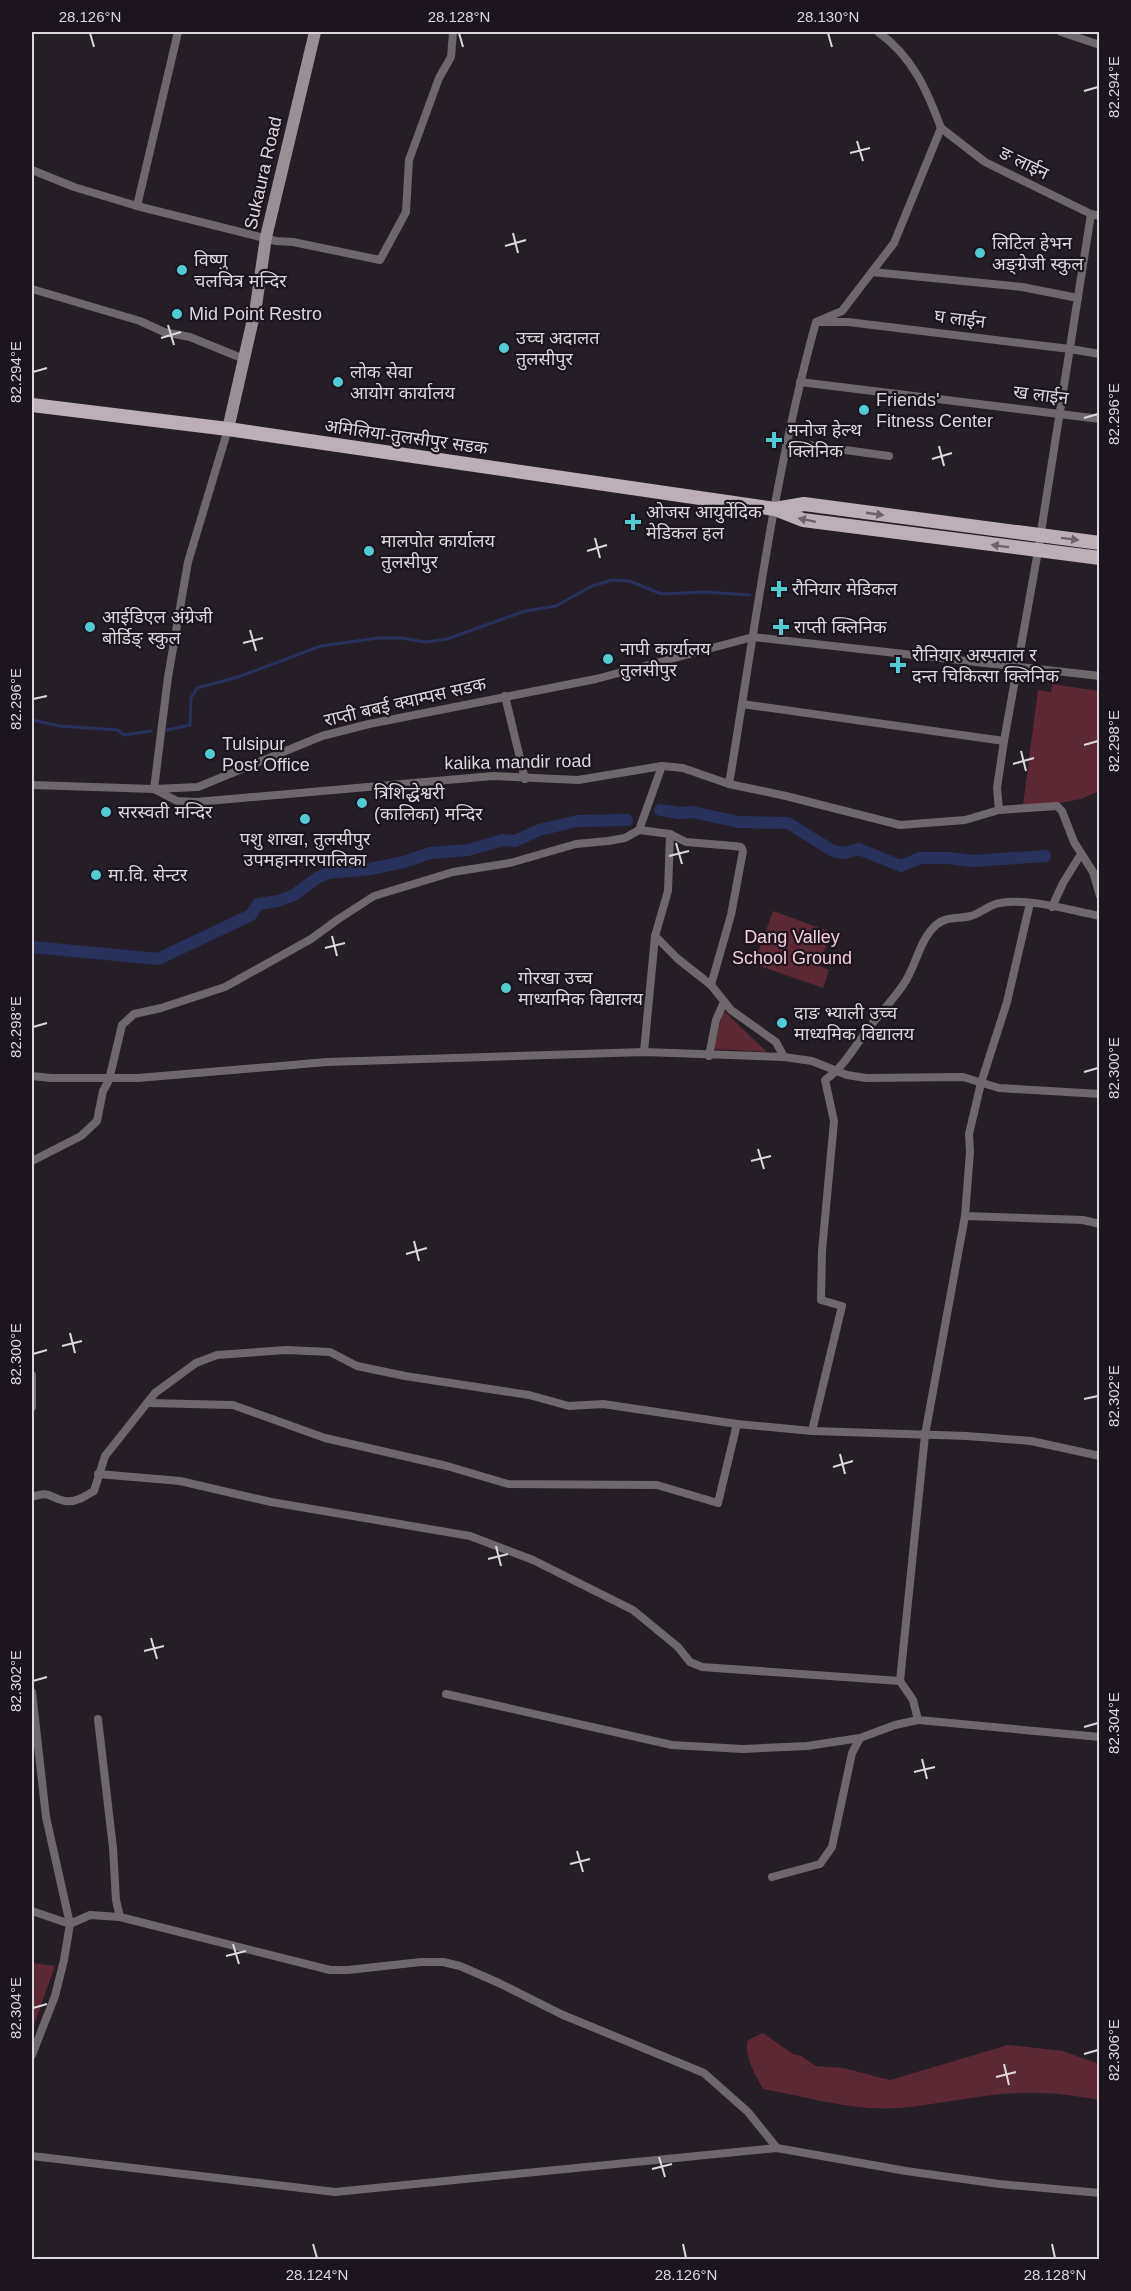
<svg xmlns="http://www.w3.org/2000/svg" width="1131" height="2291" viewBox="0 0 1131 2291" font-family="Arial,'Noto Sans Devanagari',sans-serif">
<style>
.green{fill:#5b2834}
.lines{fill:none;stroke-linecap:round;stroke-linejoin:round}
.stream{stroke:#28315c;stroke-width:3}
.canal{stroke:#28315c;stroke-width:12}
.street{stroke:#6e676b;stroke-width:8}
.secondary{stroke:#9a8f95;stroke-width:12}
.primary{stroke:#bcafb6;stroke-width:14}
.oneway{fill:#6c626a}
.ticks{fill:none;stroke:#dcd7dd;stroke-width:2}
.poi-dot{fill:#51ccd3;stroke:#1c141e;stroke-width:2}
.labels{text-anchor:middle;stroke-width:4.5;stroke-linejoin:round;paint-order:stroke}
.street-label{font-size:18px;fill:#dcd7dd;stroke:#1c141e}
.poi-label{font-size:18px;fill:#dcd7dd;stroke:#1c141e;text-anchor:start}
.park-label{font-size:18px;fill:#f4cfd5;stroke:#1c141e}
.neatline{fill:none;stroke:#dcd7dd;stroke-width:2}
.ticks-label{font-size:15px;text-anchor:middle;fill:#dcd7dd}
</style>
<rect width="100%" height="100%" fill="#251e27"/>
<g class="green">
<path d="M1052,684l47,7v100l-18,8 -26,5 -32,1 15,-115 13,2z"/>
<path d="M773,911l58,21 -12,34 10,4 -6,18 -69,-24z"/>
<path d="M723,1010l44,42 -53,-3z"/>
<path d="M32,1963l23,3 -23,65z"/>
<path d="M763,2033l30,21 8,2 15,10 27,2 47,12 118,-35 55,6 36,13v36c-32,-6 -63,-9 -95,-6 -35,3 -70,11 -105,14 -48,3 -90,-11 -136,-19 -8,-16 -19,-30 -15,-49z"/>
</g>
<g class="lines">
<g class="stream">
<path d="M32,720l28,6 58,4 6,5 27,-4"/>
<path d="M167,730l23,-5 1,-27 6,-10 41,-11 83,-31 57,-8h23l25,4 21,-3 78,-28 31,-5 36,-20 20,-6 17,1 33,13 42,-2 46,3"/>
</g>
<g class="canal">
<path d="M660,810l20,3 12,-1 47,10 49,1 45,28 11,2 15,-4 42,17 19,-8h28l25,3 72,-5"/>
<path d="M32,947l126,12 93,-44 7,-11 20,-3 16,-6 23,-17 11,-5 42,-4 34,-7 26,-9 38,-3 35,-10 12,1 24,-11 38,-9 50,-1"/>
</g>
<g class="street">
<path d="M1061,32l39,13"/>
<path d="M941,128l44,34 106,52 9,2"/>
<path d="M32,170l42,17 63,19 139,35 17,1 87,18 26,-48 3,-52 30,-82 12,-21 2,-25"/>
<path d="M137,206l41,-174"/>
<path d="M872,272l150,15 56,11"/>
<path d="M32,289l108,32 24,11 26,5 54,22"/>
<path d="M820,322h28l222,27 30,5"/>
<path d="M800,382l300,37"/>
<path d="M228,429l-40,133 -20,115 -14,112 23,12 19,1 297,-26 85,4 84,-14 21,2 46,16 57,12 114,29 65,-5 34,-10 58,-4 5,5 12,31 19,30 7,24"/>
<path d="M787,442l102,14"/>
<path d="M505,696l20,83"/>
<path d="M742,704l262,37"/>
<path d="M729,784c26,-154 45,-311 87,-462l26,-11 52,-68 47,-115c-14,-38 -29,-72 -63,-96"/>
<path d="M32,785l122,4 44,-2 124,-51 47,-12 227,-45 157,-42 347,39"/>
<path d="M999,810l-2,-22 7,-47 34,-190 53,-337"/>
<path d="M639,830l31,4 -2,57 -13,45 -11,116"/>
<path d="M670,834l16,8 48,4 7,1 2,4 -12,64 -20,70"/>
<path d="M1052,907l11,-24 18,-29"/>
<path d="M655,936l23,23 33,26 20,25 45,32 8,15"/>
<path d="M709,1056l7,-36 8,-18"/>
<path d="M32,1076l19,2h87l189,-16 317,-10 140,5 28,4 35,14 19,3 97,-1 36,11 101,6"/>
<path d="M32,1161l49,-25 16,-15 6,-30 6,-11 13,-55 12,-11 27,-6 64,-21 86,-48 26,-19 37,-24 79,-24 57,-9 66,-19 32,-3 17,-3 14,-8 23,-64"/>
<path d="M965,1216l118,4 17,4"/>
<path d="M32,1375v32"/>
<path d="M147,1403l86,2 92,33 122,28 61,18 149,1 61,18 19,-79"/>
<path d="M812,1431l30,-125 -21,-6 1,-49 12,-130 -9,-41c19,-13 29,-33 44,-52 11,-15 24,-28 34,-43 13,-18 16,-45 33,-60 10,-9 23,-6 35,-9 10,-3 19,-12 29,-13 32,-5 68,7 100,13"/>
<path d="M98,1474l82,7 91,21 199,34 63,24 100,50 45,37 12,15 12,5 198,14 13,19 5,20 182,17"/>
<path d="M32,1497c19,-7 17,1 33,4 10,2 21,-5 29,-10l11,-35 50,-63 41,-30 21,-8 69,-5 44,2 27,14 48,10 124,19 40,11 34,-2 134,20 75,7 155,5 64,5 69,15"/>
<path d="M900,1681l25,-246 40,-219 5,-64 -1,-18 12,-51 26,-81 23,-99"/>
<path d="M32,1692l14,125 24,107 -6,36 -9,36 -23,59"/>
<path d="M446,1694l226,51 71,4 64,-3 53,-8"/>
<path d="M98,1719l15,129 3,52 4,17"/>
<path d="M772,1877l48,-13 12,-17 20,-94 8,-15 35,-13 23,-5"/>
<path d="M32,1911l38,13 20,-9 30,2 210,53h18l73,-8h22l17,4 39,17 64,32 141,58 44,39 29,36"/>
<path d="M32,2156l303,36 442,-44 129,23 93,13 101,9"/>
</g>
<path class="secondary" d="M228,429l28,-123 10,-69 49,-205"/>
<g class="primary">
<path d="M32,405l196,24 547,80 28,11 297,38"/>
<path d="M775,509l29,-5 296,39"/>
</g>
</g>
<defs><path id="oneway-solid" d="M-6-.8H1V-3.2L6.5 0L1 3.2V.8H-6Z" transform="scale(1.5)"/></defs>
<g class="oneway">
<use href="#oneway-solid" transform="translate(875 514) rotate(8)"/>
<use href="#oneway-solid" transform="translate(807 520) rotate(-168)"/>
<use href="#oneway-solid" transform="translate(1070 539) rotate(7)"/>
<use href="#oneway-solid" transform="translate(1000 546) rotate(-173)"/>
</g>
<path class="ticks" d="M90,33l4,14M459,33l4,14M828,33l4,14M1084,91l14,-4M857,141l6,20M850,153l20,-5M513,233l5,20M505,246l21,-6M168,325l6,20M161,338l20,-6M33,372l14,-4M1084,418l14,-4M939,446l5,20M932,459l20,-6M595,538l5,20M587,551l20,-6M250,630l6,21M243,643l20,-5M33,699l14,-3M1084,745l14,-4M1021,751l5,20M1013,764l21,-6M676,843l6,21M669,856l20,-5M332,936l5,20M325,948l20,-5M33,1027l14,-4M1084,1072l14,-4M758,1149l6,20M751,1161l20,-5M414,1241l5,20M406,1254l21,-6M70,1333l5,20M62,1346l20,-5M33,1354l14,-4M1084,1399l14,-3M840,1454l5,20M833,1467l20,-6M496,1546l5,20M488,1559l20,-5M151,1638l6,21M144,1651l20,-5M33,1681l14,-4M1084,1727l14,-4M922,1759l5,20M914,1772l21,-5M577,1851l6,21M570,1864l20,-5M233,1944l6,20M226,1956l20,-5M33,2008l14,-4M1084,2054l14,-4M1004,2064l5,21M996,2077l20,-5M659,2157l6,20M652,2169l20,-5M313,2244l4,14M683,2244l3,14M1052,2244l3,14"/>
<g class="poi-dot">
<circle cx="980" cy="253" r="6"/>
<circle cx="182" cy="270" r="6"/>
<circle cx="177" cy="314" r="6"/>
<circle cx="504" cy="348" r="6"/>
<circle cx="338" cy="382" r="6"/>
<circle cx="864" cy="410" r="6"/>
<path d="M771 431h6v6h6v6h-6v6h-6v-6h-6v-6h6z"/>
<path d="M630 513h6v6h6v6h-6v6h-6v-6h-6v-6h6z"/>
<circle cx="369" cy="551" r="6"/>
<path d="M776 580h6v6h6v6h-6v6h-6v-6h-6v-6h6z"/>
<circle cx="90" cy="627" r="6"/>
<path d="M778 618h6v6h6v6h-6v6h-6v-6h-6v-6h6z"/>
<circle cx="608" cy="659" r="6"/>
<path d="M895 656h6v6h6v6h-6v6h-6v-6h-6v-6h6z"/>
<circle cx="210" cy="754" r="6"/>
<circle cx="362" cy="803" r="6"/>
<circle cx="106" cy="812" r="6"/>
<circle cx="305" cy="819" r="6"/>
<circle cx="96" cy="875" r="6"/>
<circle cx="506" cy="988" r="6"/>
<circle cx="782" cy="1023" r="6"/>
</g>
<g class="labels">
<g class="street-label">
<text transform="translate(1024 163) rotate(26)" y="6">ङ लाईन</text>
<text transform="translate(263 173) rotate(-77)" y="6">Sukaura Road</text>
<text transform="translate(960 319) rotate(7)" y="6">घ लाईन</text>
<text transform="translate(1041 395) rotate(7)" y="6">ख लाईन</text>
<text transform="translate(406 437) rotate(8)" y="6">अमिलिया-तुलसीपुर सडक</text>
<text transform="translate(405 702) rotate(-13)" y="6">राप्ती बबई क्याम्पस सडक</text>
<text transform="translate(518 762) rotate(-1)" y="6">kalika mandir road</text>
</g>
<g class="poi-label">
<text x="992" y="249">लिटिल हेभन<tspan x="992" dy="21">अङ्‍ग्रेजी स्कुल</tspan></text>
<text x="194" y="266">विष्णु<tspan x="194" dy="21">चलचित्र मन्दिर</tspan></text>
<text x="189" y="320">Mid Point Restro</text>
<text x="516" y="344">उच्च अदालत<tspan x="516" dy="21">तुलसीपुर</tspan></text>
<text x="350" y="378">लोक सेवा<tspan x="350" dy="21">आयोग कार्यालय</tspan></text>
<text x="876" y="406">Friends'<tspan x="876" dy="21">Fitness Center</tspan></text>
<text x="788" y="436">मनोज हेल्थ<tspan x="788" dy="21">क्लिनिक</tspan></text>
<text x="646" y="518">ओजस आयुर्वेदिक<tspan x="646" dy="21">मेडिकल हल</tspan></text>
<text x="381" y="547">मालपोत कार्यालय<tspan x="381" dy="21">तुलसीपुर</tspan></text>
<text x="792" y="595">रौनियार मेडिकल</text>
<text x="102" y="623">आईडिएल अंग्रेजी<tspan x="102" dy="21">बोर्डिङ् स्कुल</tspan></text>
<text x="794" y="633">राप्ती क्लिनिक</text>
<text x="620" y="655">नापी कार्यालय<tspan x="620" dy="21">तुलसीपुर</tspan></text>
<text x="912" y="661">रौनियार अस्पताल र<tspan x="912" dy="21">दन्त चिकित्सा क्लिनिक</tspan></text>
<text x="222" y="750">Tulsipur<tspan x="222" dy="21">Post Office</tspan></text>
<text x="374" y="799">त्रिशिद्धेश्वरी<tspan x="374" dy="21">(कालिका) मन्दिर</tspan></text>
<text x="118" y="818">सरस्वती मन्दिर</text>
<text x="305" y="845" text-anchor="middle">पशु शाखा, तुलसीपुर<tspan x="305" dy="21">उपमहानगरपालिका</tspan></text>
<text x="108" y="881">मा.वि. सेन्टर</text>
<text x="518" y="984">गोरखा उच्च<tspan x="518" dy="21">माध्यामिक विद्यालय</tspan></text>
<text x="794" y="1019">दाङ भ्याली उच्च<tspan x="794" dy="21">माध्यमिक विद्यालय</tspan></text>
</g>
<g class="park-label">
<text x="792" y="943">Dang Valley<tspan x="792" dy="21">School Ground</tspan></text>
</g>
</g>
<rect width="1131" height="2291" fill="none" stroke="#1c141e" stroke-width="66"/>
<rect x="33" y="33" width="1065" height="2225" class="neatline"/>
<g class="ticks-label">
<text x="90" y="22">28.126°N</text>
<text x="459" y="22">28.128°N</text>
<text x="828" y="22">28.130°N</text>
<text transform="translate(1114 87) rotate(-90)" y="5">82.294°E</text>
<text transform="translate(16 372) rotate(-90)" y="5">82.294°E</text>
<text transform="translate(1114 414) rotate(-90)" y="5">82.296°E</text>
<text transform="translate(16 699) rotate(-90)" y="5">82.296°E</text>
<text transform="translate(1114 741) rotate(-90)" y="5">82.298°E</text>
<text transform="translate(16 1027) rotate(-90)" y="5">82.298°E</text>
<text transform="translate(1114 1068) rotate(-90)" y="5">82.300°E</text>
<text transform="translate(16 1354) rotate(-90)" y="5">82.300°E</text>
<text transform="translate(1114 1396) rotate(-90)" y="5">82.302°E</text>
<text transform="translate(16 1681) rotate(-90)" y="5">82.302°E</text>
<text transform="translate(1114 1723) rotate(-90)" y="5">82.304°E</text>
<text transform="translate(16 2008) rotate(-90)" y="5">82.304°E</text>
<text transform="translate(1114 2050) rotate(-90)" y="5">82.306°E</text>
<text x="317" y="2280">28.124°N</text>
<text x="686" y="2280">28.126°N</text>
<text x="1055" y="2280">28.128°N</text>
</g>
</svg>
